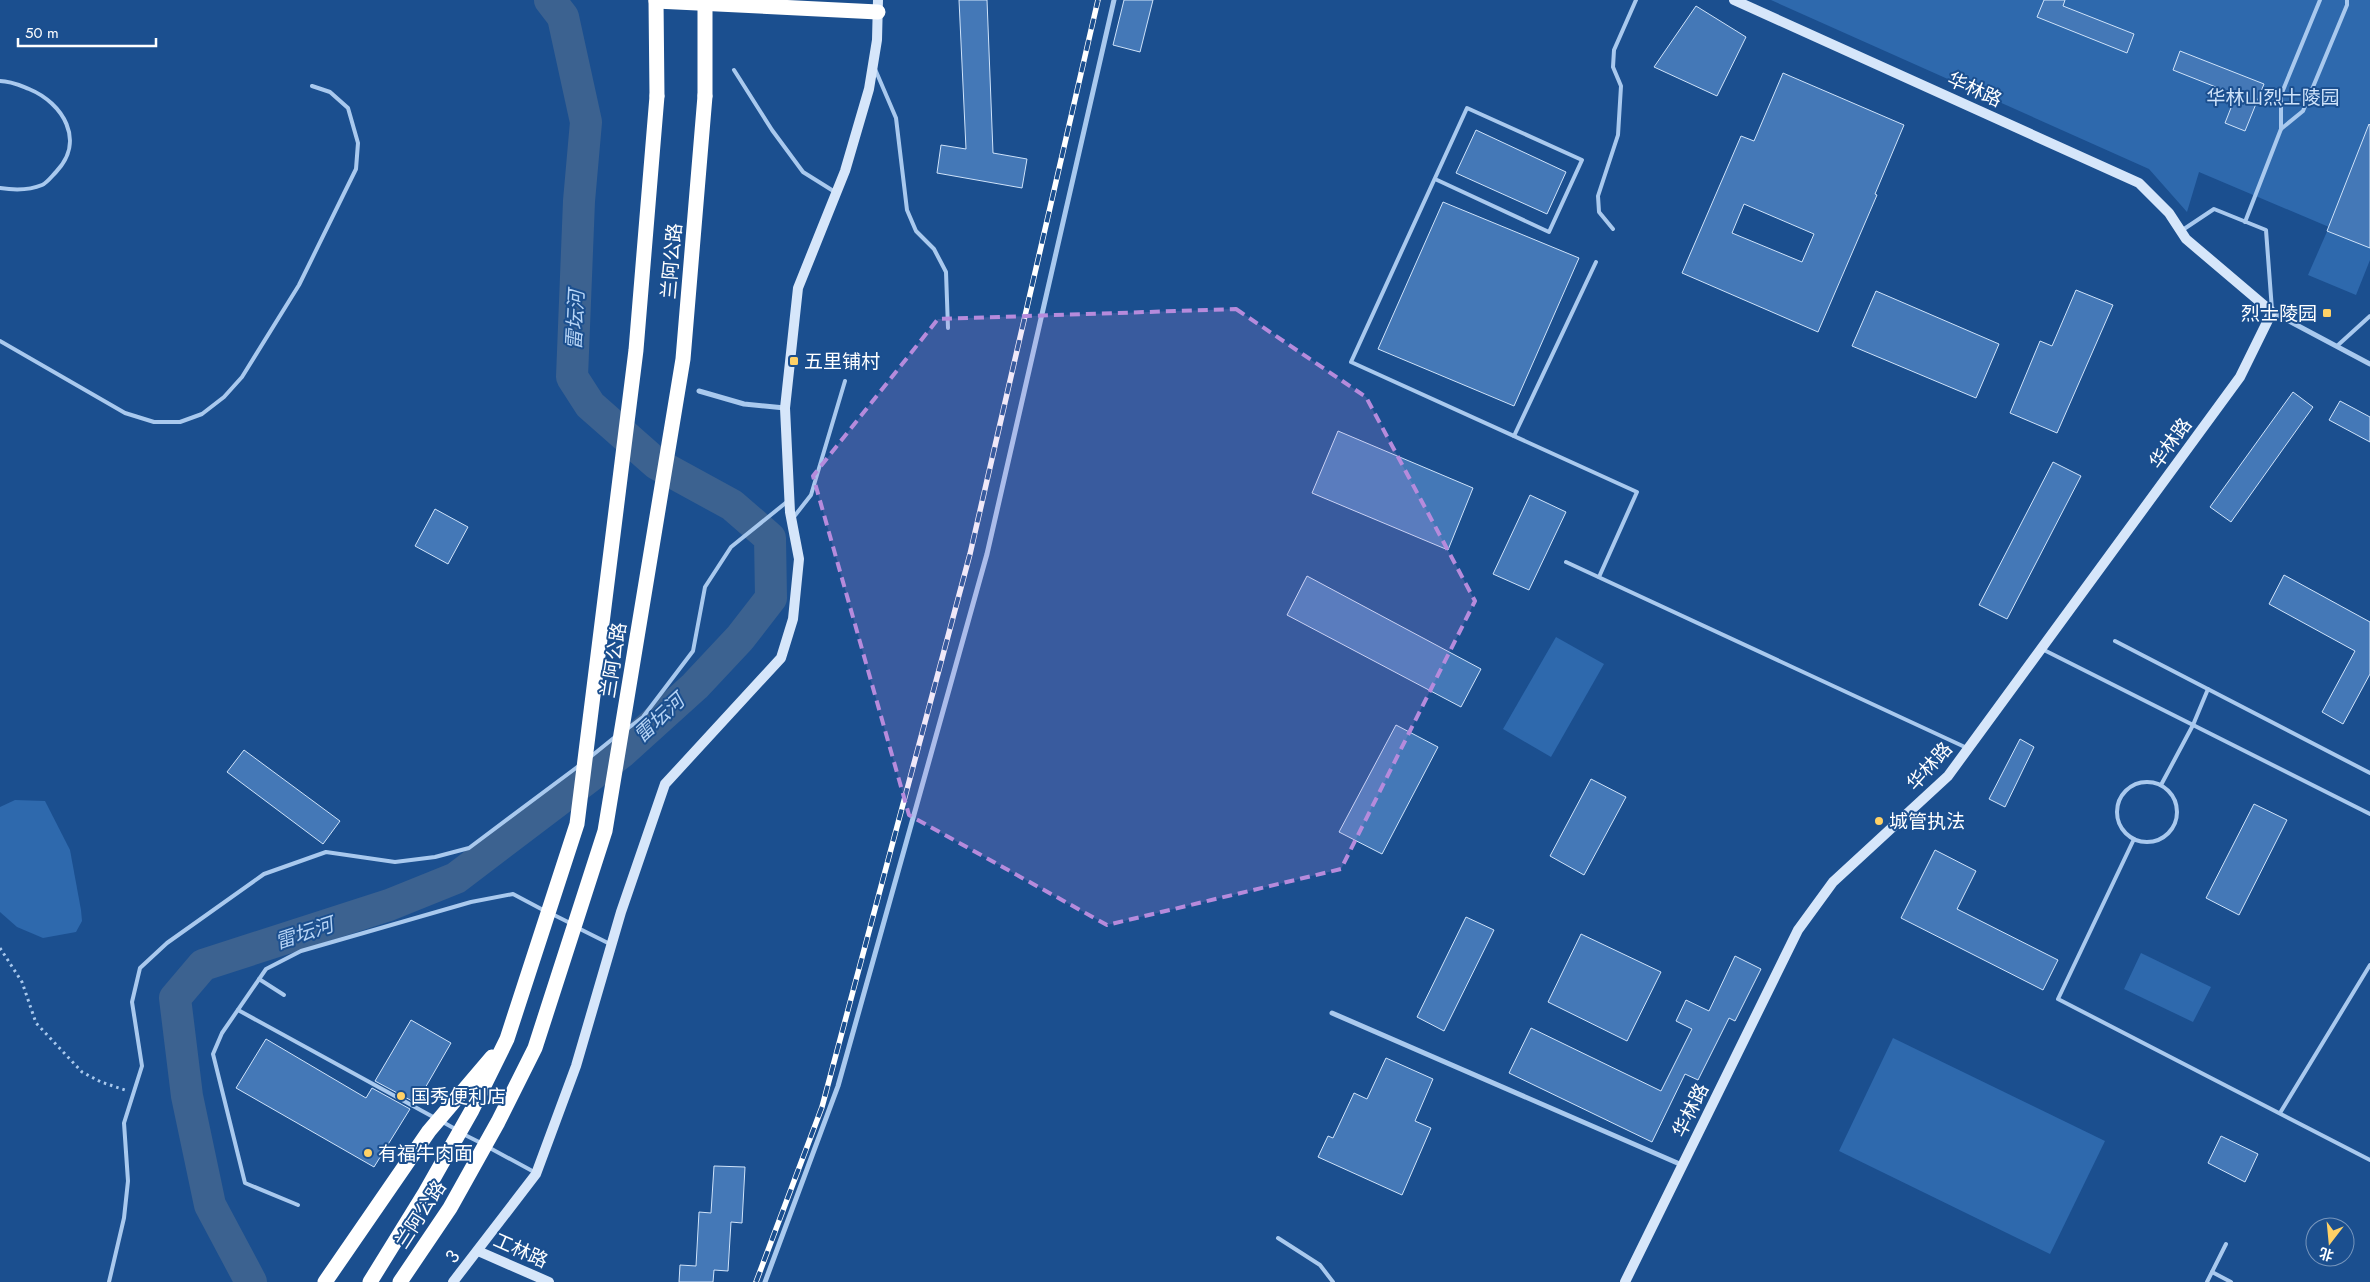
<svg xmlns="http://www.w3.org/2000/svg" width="2370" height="1282" viewBox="0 0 2370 1282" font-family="Jost,'Noto Sans SC',sans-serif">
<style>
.green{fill:#2e69ad}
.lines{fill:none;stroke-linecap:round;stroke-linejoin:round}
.river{stroke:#3c6290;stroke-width:32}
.building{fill:#4478b7;stroke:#cfe3fa;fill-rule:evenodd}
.path{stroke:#a9c9ee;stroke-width:3;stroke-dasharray:2.5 4;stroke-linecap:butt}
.lane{stroke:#a9c9ee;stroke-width:4}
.street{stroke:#a9c9ee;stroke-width:5}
.secondary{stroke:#d6e6fa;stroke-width:10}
.highway{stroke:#fff;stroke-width:15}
.rail-casing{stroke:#fff;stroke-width:5.5}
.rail{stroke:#1b4f8f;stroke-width:4;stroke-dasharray:11;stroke-linecap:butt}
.highway-bridge{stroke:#fff;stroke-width:15}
.marked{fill:#b68bdc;fill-opacity:0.2;stroke:#b68bdc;stroke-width:4;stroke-dasharray:10 6;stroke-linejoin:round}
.poi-dot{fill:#ffd166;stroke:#1b4f8f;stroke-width:2}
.labels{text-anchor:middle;stroke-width:4;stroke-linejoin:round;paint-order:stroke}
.street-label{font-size:19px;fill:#fff;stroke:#1b4f8f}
.park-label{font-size:19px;fill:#cfe3fa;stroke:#1b4f8f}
.poi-label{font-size:19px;fill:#fff;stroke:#1b4f8f;text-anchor:start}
.water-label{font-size:20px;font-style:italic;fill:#b5d3f5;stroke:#1b4f8f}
</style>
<rect width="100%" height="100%" fill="#1b4f8f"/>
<g class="green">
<path d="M1771,0h599v260l-14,35 -48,-20 21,-48 -130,-55 -12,40 -38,-43z"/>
<path d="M1556,637l48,27 -53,93 -48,-28z"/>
<path d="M15,800l30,1 25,49 11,60 1,11 -6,11 -33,6 -26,-11 -17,-15v-105z"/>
<path d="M2141,953l70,34 -18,35 -69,-33z"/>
<path d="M1893,1038l212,103 -55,113 -211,-103z"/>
</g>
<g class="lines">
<path class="river" d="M251,1282l-41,-77 -23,-109 -12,-98 28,-33 186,-60 67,-27 166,-126 73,-66 45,-48 31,-40 -1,-60 -38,-33 -75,-41 -67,-59 -18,-28 7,-176 7,-79 -23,-105 -13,-17"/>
</g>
<g class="building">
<path d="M959,0h28l6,153 34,6 -5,29 -85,-15 4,-28 25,4z"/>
<path d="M1124,0h29l-13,52 -27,-7z"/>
<path d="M2044,0h21l-2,6 71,28 -7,19 -90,-36z"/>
<path d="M1696,6l50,31 -29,59 -63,-29z"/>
<path d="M2180,51l84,33 -19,47 -20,-8 11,-28 -63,-25z"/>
<path d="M1783,73l121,52 -29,69 2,1 -59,137 -136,-59 59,-137 13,5zM1744,204l70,30 -12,28 -70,-29z"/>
<path d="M2369,124l1,1v123l-43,-17z"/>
<path d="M1476,130l90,42 -19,42 -91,-41z"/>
<path d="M1443,202l136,56 -65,148 -136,-57z"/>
<path d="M2076,290l37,15 -56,128 -47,-20 30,-72 12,5z"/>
<path d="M1876,291l123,53 -23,54 -124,-52z"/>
<path d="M2293,392l20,15 -82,115 -21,-15z"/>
<path d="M2340,401l30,16v25l-41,-22z"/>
<path d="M1338,431l135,57 -25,62 -136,-57z"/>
<path d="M2053,462l28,14 -74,143 -28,-14z"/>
<path d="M1530,495l36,17 -37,78 -36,-16z"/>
<path d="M435,509l33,18 -20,37 -33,-18z"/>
<path d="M2284,575l86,47v52l-27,50 -21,-12 33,-61 -86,-47z"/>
<path d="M1307,576l174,93 -20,38 -174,-92z"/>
<path d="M1396,725l42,22 -56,107 -43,-22z"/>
<path d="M2020,739l14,8 -29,60 -16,-8z"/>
<path d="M244,750l96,71 -17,23 -96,-72z"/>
<path d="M1591,779l35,18 -42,78 -34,-19z"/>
<path d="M2254,804l33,16 -48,95 -33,-17z"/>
<path d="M1935,850l41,21 -19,38 101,51 -15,30 -142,-72z"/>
<path d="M1466,917l28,13 -50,101 -27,-14z"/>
<path d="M1581,934l80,38 -34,69 -79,-39z"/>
<path d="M1735,956l26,13 -26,52 -6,-3 -31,62 -13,-6 -33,68 -143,-69 22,-45 130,63 31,-62 -16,-8 10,-21 23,11z"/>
<path d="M411,1020l40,23 -34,59h-3l-39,-21z"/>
<path d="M266,1039l100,59 6,-10 38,21 -36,58 -138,-79z"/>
<path d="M1386,1058l47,21 -18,42 16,7 -29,67 -84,-38 10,-21 5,2 21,-45 13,6z"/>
<path d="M2221,1136l37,18 -13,28 -37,-19z"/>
<path d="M714,1166l31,1 -3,56 -11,-1 -3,49 -14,-1 -1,12h-34l1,-17 16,1 3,-54 12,1z"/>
</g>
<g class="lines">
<path class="path" d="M0,948l22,34 14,41 46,49 19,10 24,8"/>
<g class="lane">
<path d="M875,69l21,49 11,92 9,21 18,18 12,23 2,56"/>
<path d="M734,70l38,60 31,42 32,20"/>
<path d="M0,81c11,0 19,4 29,8 34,14 57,52 27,83 -4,4 -9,11 -14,13 -12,5 -29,5 -42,3"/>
<path d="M2281,129l22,-18 44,-106v-5"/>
<path d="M1435,179l114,53 33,-72 -115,-52 -116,254 286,130 -38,85"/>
<path d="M2245,222l36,-93v-34l39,-95"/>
<path d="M1613,229l-14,-17 -1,-16 20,-61 3,-49 -8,-19 1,-17 22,-50"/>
<path d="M2181,231l33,-22 52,21 6,80"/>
<path d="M0,341l125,72 29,9h26l22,-8 22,-17 18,-20 57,-92 57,-116 2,-26 -10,-35 -18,-16 -18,-6"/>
<path d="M2337,346l33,-30"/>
<path d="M1514,436l82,-174"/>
<path d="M793,518l18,-23 34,-114"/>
<path d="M1566,562l401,186"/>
<path d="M2115,641l255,132"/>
<path d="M2042,649l328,165"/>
<path d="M627,729l16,-12 50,-66 12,-64 26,-40 57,-46"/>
<path d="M589,758l26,-21"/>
<circle cx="2147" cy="812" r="30"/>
<path d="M2161,785l32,-60 15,-36"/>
<path d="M2134,839l-76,160 312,161"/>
<path d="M552,914l20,10"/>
<path d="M578,928l32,16"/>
<path d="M259,979l25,16"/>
<path d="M238,1010l197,108"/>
<path d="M2280,1113l90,-148"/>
<path d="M441,1121l16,9"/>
<path d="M463,1134l18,9"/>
<path d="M488,1147l48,26"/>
<path d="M298,1205l-53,-22 -32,-129 9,-21 44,-64 35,-18 170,-49 42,-8 32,17"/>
<path d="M1278,1238l42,27 13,17"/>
<path d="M2212,1272l19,10"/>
<path d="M109,1282l15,-64 4,-37 -4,-58 18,-57 -10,-64 8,-34 27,-25 97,-69 62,-22 69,10 40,-5 34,-9 111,-83"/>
<path d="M2207,1282l19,-38"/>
</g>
<g class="street">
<path d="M2272,312l98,52"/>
<path d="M699,391l45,13 41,4"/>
<path d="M1332,1013l350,152"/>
<path d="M765,1282l73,-196 149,-532 127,-554"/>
</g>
<g class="secondary">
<path d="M478,1251l71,31"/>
<path d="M453,1282l83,-108 40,-108 45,-154 44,-128 116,-126 12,-39 6,-60 -9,-47 -5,-104 13,-120 47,-117 24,-82 8,-49 1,-40"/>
<path d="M1625,1282l173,-352 35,-48 115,-106 292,-399 32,-65 -86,-73 -17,-26 -30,-30 -405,-183"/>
</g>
<g class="highway">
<path d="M656,0l1,96"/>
<path d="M705,0v96"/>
<path d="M656,1l222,11"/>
</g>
<defs>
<path id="rail" d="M756,1282l66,-175 148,-553 128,-554"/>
</defs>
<use href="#rail" class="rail-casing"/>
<use href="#rail" class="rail"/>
<g class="highway-bridge">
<path d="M325,1282l104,-151 63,-74"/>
<path d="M370,1282l55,-89 47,-83 35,-71 70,-215 59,-474 21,-254"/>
<path d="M400,1282l50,-74 48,-86 37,-74 70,-217 78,-472 22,-263"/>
</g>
</g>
<path class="marked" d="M1236,309l130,88 109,204 -134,268 -234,56 -198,-110 -96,-339 125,-157z"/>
<g class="poi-dot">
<rect x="2322" y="308" width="10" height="10" rx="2.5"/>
<rect x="789" y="356" width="10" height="10" rx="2.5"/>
<circle cx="1879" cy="821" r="5"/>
<circle cx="401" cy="1096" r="5"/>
<circle cx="368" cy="1153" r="5"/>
</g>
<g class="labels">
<g class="street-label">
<text transform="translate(1975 89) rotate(24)" y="7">华林路</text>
<text transform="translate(671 261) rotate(-85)" y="7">兰阿公路</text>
<text transform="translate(2170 443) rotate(-54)" y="7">华林路</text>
<text transform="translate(613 660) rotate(-81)" y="7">兰阿公路</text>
<text transform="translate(1929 766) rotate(-48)" y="7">华林路</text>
<text transform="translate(1690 1110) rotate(-64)" y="7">华林路</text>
<text transform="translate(420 1214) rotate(-57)" y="7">兰阿公路</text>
<text transform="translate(521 1250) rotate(24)" y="7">工林路</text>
<text transform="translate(452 1256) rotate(-52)" y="7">3</text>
</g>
<g class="park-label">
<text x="2273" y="104">华林山烈士陵园</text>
</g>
<g class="poi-label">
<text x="2317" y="320" text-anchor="end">烈士陵园</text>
<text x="804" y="368">五里铺村</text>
<text x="1889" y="828">城管执法</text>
<text x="411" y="1103">国秀便利店</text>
<text x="378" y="1160">有福牛肉面</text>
</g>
<g class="water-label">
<text transform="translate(575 320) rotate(-87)" y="7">雷坛河</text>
<text transform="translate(659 718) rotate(-43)" y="7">雷坛河</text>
<text transform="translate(304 933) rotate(-18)" y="7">雷坛河</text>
</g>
</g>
<g transform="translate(2330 1242) rotate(196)"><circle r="24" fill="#1b4f8f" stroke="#7695bc"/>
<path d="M0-4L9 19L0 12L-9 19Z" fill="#ffd166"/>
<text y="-8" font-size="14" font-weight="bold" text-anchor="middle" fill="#ffffff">北</text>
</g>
<path d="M18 38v8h138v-8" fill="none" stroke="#ffffff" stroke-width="2.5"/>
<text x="25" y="38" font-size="15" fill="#ffffff" stroke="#1b4f8f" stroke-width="4" paint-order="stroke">50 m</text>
</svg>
